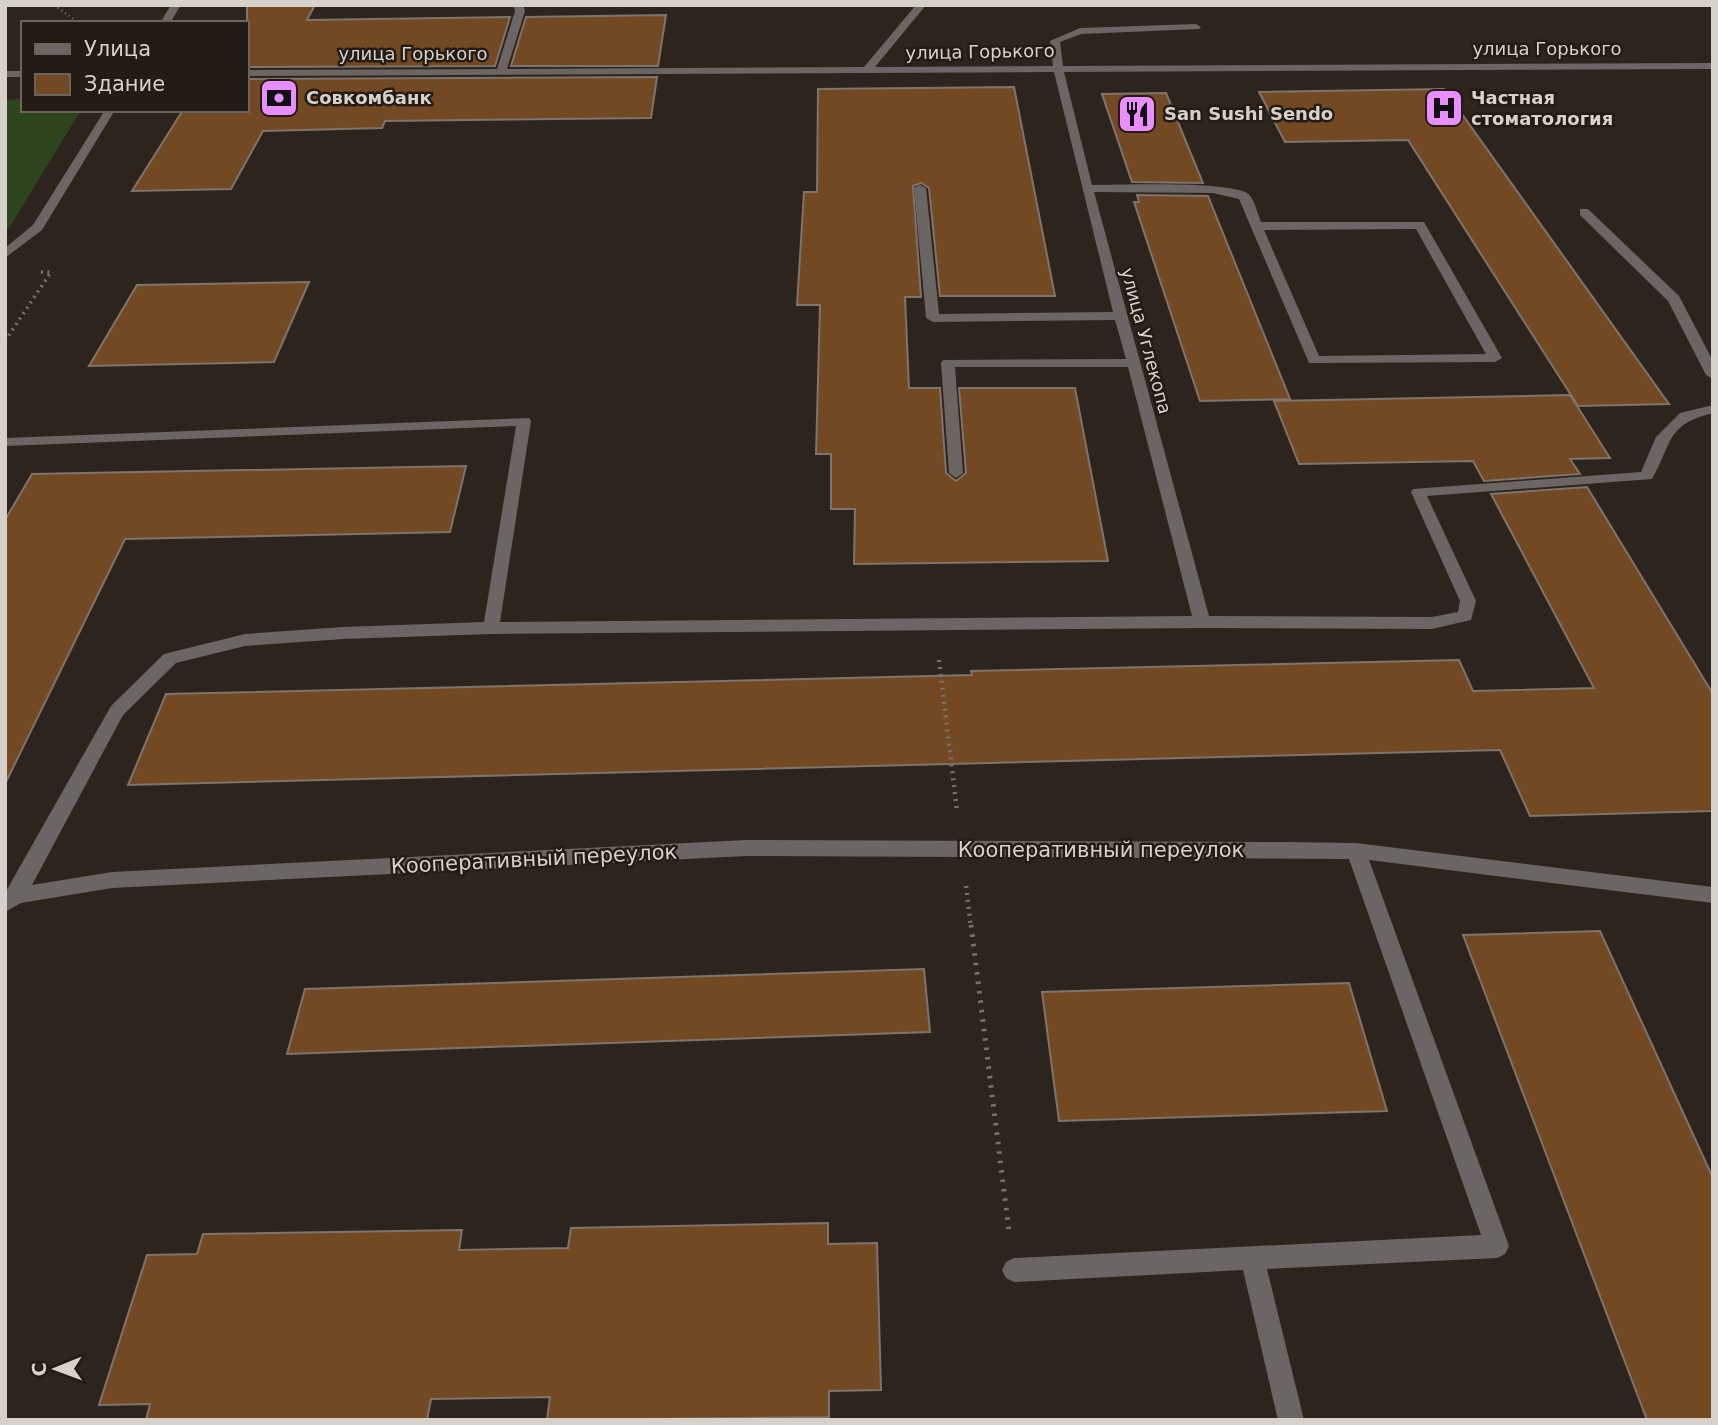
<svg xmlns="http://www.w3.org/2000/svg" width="1718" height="1425" viewBox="0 0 1718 1425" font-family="'DejaVu Sans',sans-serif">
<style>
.green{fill:#2d451d}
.building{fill:#734923;stroke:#7f746b;stroke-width:2}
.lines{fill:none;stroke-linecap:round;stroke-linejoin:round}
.path-far3{stroke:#79726c;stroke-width:2.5;stroke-dasharray:1 3.5;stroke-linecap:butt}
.path-far2{stroke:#79726c;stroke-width:3.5;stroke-dasharray:2 4.5;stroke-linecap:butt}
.path-far1{stroke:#79726c;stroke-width:4.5;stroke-dasharray:2 5;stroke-linecap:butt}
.path{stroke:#79726c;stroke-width:5;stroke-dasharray:2.5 7;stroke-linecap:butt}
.minor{fill:#6b6563;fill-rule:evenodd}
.labels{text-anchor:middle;stroke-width:5;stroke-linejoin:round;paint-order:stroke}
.far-street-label{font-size:18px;fill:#d7d1cc;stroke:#231b14}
.far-poi-label{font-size:18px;font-weight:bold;fill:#d7d1cc;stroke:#231b14;text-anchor:start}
.street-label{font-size:21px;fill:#d7d1cc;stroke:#231b14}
</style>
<rect width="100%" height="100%" fill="#2d241d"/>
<path class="green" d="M23,99v11h58l-72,118h-4v-128z"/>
<g class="building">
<path d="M247,5h68l-8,15 203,-3 -15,49 -248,1z"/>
<path d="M666,15l-8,51h-147l15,-49z"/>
<path d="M657,77l-6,41 -266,3 -3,7 -119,3 -32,58 -99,2 51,-81h64v-31z"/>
<path d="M1014,87l41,209h-115l-11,-108 -8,-5 -8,3 8,111h-16l4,91h31l6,85 10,8 10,-8 -7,-85h116l33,173 -254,3 1,-55h-24v-55h-15l4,-149h-23l7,-113h13l1,-103z"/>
<path d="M1444,89l225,315 -91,2 -170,-266 -123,2 -26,-50z"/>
<path d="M1166,93l37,90 -71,-1 -30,-88z"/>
<path d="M1137,195l71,1 82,203 -90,2 -66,-199h5z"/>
<path d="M309,282l-35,80 -185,4 48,-81z"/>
<path d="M1570,395l40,63 -40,1 10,15 -96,7 -11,-20 -174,3 -25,-63z"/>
<path d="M466,466l-16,66 -325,7 -120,245v-264l27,-46z"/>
<path d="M1587,487l126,207v117l-183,5 -30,-66 -1372,35 38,-91 806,-19 -1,-4 488,-11 14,31 121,-3 -103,-194z"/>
<path d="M1600,931l113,247v242h-66l-184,-485z"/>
<path d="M924,969l6,63 -643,22 18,-65z"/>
<path d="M1349,983l38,128 -328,10 -17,-129z"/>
<path d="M828,1223v21l49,-1 4,147 -52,1v26l-282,3 3,-23 -119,2 -4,21h-281l4,-16 -51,1 48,-150 50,-1 6,-20 259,-4 -3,20 109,-2 3,-20z"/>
</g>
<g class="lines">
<path class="path-far3" d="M54,5l25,18"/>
<path class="path-far2" d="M5,341l46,-69h-14"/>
<g class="path-far1">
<path d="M939,660l18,151"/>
<path d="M966,886l5,41"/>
</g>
<path class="path" d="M971,925l38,306"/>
<g class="minor">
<path d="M171,5h10l-11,18h-10z"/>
<path d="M513,5h10l2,6 -18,58 357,-2 52,-62h10l-51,62 178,-1 -3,-25 30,-13 116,-4 5,3 -2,2 -118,5 -21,8 3,24 650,-3v6l-649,3 28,113c30,0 132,-4 155,8 7,4 11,22 14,29h163l78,136 -7,4 -186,1 -70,-164 -26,-6 -119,-1 115,424 223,1 26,-5 2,-11 -49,-109 2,-3 228,-17 15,-35 24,-24 33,-8v8c-48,12 -40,30 -61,66l-225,17 49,105 -5,19 -39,9 -230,-1 -711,6 -148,5 -98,7 -69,17 -53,52 -91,170 80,-13 634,-32 542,2 68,1 357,44v16l-344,-43 140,386 -4,8 -8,4 -230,11 37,151h-26l-35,-150 -229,12 -8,-4 -4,-8 4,-8 8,-4 467,-23 -132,-376 -603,-3 -634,32 -91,15 -16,9v-19l106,-187 53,-52 81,-20 98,-7 141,-5 32,-196 -511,20v-8l524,-20 2,3 -31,201 692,-6 -64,-249h-173l8,106 -7,5 -7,-5 -8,-110 2,-3 183,-1 -11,-39 -182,2 -7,-4 -12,-130 6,-3 6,3 13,126 174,-2 -59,-240 -807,4v-6l250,-1 18,-58zM1416,229l70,125 -167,2 -55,-126z"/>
<rect x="5" y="71" width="18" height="6"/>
<path d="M105,110h10l-73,120 -37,28v-10l28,-23z"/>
<path d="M1580,209h8l91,87 34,65v18l-7,-4 -38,-74 -88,-86z"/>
</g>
</g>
<defs>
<symbol id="bank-square" viewBox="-11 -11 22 22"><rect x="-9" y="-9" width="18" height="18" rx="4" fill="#e88eff" stroke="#231b14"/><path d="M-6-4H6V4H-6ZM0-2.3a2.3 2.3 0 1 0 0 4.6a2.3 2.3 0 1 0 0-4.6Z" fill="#111"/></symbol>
<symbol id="hospital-square" viewBox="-11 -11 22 22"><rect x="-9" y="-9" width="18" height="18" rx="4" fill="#e88eff" stroke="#231b14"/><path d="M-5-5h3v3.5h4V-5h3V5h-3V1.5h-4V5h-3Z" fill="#111"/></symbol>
<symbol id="restaurant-square" viewBox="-11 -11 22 22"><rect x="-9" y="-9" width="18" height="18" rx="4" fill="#e88eff" stroke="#231b14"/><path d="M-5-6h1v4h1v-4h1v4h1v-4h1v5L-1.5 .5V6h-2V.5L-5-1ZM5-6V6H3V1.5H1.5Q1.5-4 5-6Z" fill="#111"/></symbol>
</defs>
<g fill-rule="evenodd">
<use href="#bank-square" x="257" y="76" width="44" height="44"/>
<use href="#hospital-square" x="1422" y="86" width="44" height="44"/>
<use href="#restaurant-square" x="1115" y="92" width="44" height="44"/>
</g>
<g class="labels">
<g class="far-street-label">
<text x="1547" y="55">улица Горького</text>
<text transform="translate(980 52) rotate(-1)" y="6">улица Горького</text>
<text x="413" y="60">улица Горького</text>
<text transform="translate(1146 341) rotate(75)" y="6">улица Углекопа</text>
</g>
<g class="far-poi-label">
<text x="306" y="104">Совкомбанк</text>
<text x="1471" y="104">Частная<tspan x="1471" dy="21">стоматология</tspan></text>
<text x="1164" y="120">San Sushi Sendo</text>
</g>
<g class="street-label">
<text x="1101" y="857">Кооперативный переулок</text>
<text transform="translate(534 859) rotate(-3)" y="7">Кооперативный переулок</text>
</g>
</g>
<rect width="1718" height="1425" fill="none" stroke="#d7d1cc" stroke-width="14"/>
<rect x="21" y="21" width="228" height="91" fill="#231b14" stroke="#6b645e" stroke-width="2"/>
<rect x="35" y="44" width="35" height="10" fill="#6b6563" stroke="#6b645e" stroke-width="2"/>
<text x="84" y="56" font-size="21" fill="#d7d1cc">Улица</text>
<rect x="35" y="74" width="35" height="21" fill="#734923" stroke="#6b645e" stroke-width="2"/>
<text x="84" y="91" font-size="21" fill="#d7d1cc">Здание</text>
<g transform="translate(56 1369) rotate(269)" stroke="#231b14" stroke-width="5" paint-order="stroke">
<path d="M0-5L12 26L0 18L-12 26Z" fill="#d7d1cc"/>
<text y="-10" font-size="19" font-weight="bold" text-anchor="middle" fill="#d7d1cc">С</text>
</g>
</svg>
